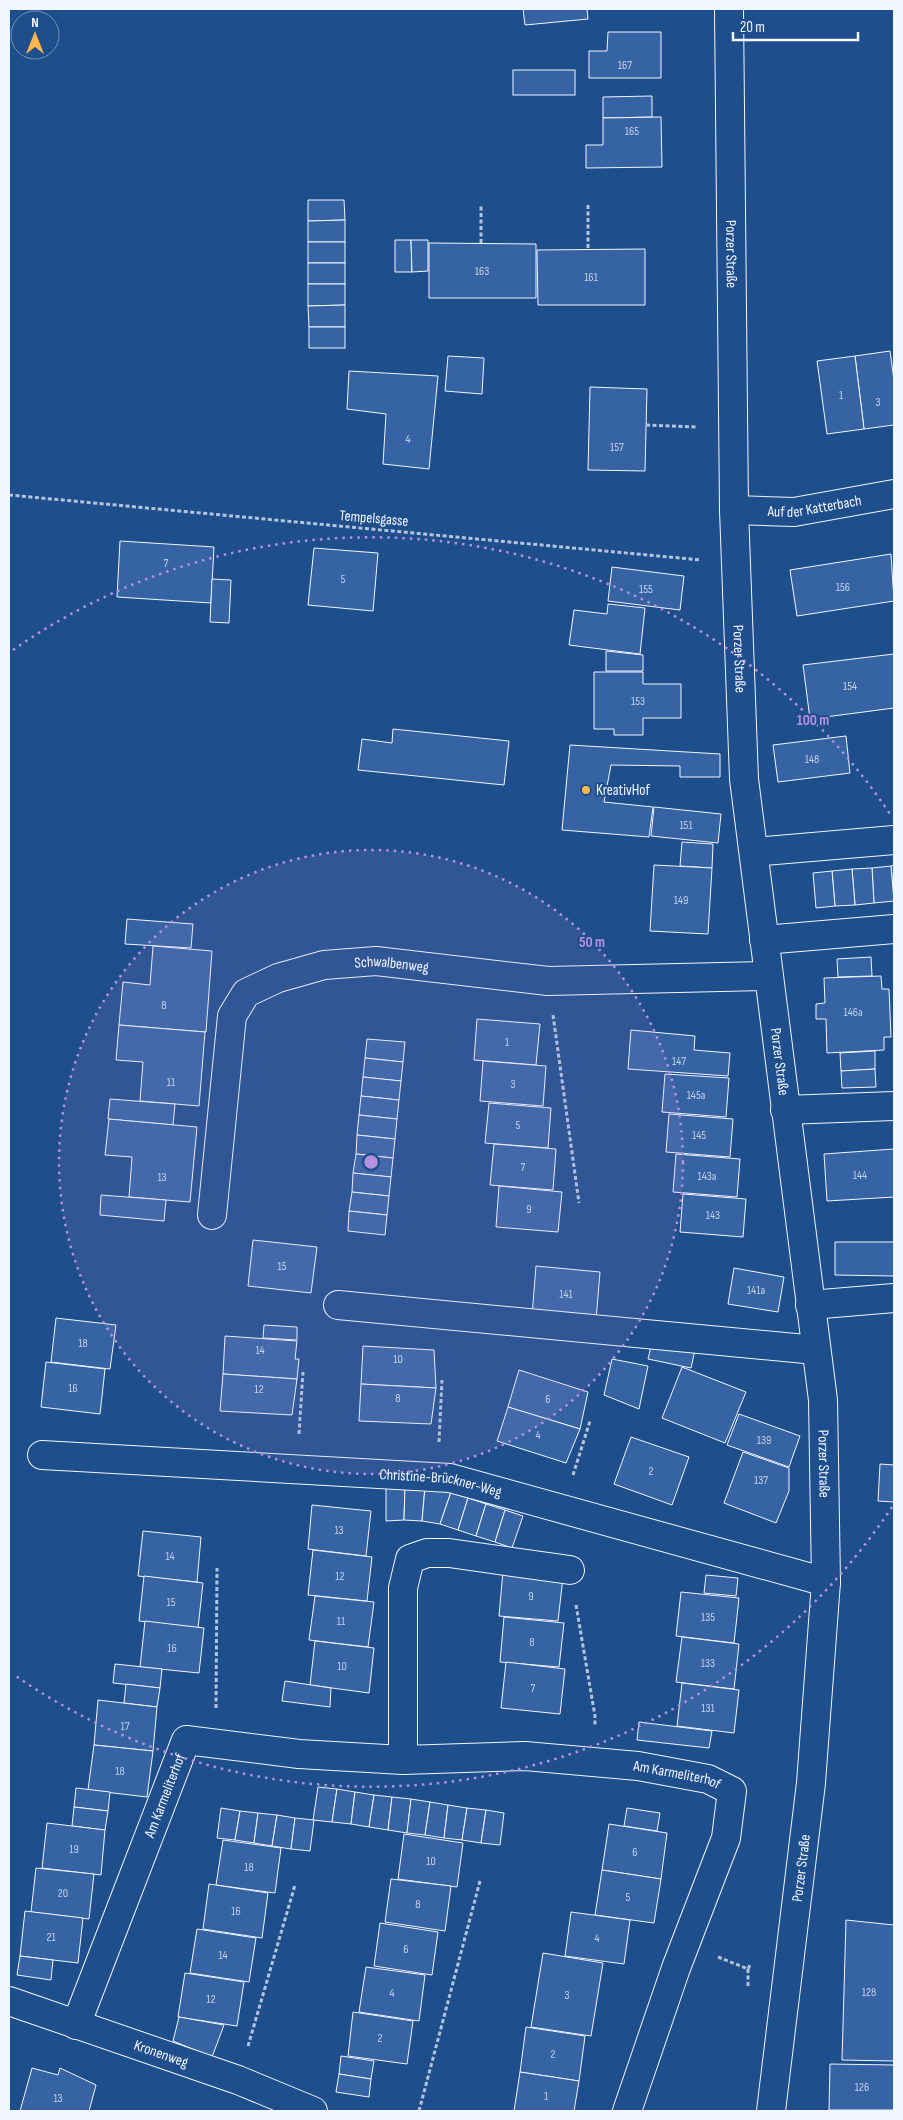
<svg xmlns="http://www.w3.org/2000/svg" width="903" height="2120" viewBox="0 0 903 2120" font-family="'Sofia Sans Condensed',sans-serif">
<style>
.building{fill:#3563a3;stroke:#f2f6ff}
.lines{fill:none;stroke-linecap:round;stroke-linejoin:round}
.minor-casing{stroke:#f2f6ff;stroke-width:30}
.major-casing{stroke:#f2f6ff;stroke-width:30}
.path{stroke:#b3c4dc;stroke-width:3;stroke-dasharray:4 2.5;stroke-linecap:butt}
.minor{stroke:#1f4e8c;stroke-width:28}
.major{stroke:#1f4e8c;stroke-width:28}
.ring{fill:none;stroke:#b691df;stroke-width:2.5;stroke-dasharray:2.5 5}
.poi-dot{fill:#ffb74d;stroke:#1f4e8c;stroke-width:2}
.labels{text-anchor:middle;stroke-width:4;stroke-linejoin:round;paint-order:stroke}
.number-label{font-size:12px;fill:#c3d1e8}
.street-label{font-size:15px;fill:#f2f6ff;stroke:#1f4e8c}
.poi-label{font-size:15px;fill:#f2f6ff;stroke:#1f4e8c;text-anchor:start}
.centre{fill:#b691df;stroke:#1f4e8c;stroke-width:2.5}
.ring-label{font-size:15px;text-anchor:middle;font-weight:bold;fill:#b691df;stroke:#1f4e8c;stroke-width:4;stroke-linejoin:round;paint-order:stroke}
</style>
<rect width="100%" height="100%" fill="#1f4e8c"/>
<g class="building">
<path d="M523,9h64l1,10 -63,6z"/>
<path d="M608,32h53v46h-72v-27h18z"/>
<rect x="513" y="70" width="62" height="25"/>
<path d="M652,96v21l-49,1v-21z"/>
<path d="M661,117l1,50 -76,1v-23h17v-27z"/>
<path d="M308,200h36l1,20 -37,1z"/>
<path d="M345,220v22h-37v-21z"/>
<path d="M395,240h16l1,32h-17z"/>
<path d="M411,240h17v31l-16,1z"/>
<rect x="308" y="242" width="37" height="21"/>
<path d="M429,243l107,1v54h-107z"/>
<path d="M645,249v56h-107l-1,-55z"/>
<rect x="308" y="263" width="37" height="21"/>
<path d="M308,284h37v21l-37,1z"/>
<path d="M345,305v22h-36l-1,-21z"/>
<rect x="309" y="327" width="36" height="21"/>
<path d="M890,351l4,29v45l-30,4 -9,-73z"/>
<path d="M448,356l36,2 -2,36 -37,-3z"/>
<path d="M855,356l9,73 -37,5 -10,-73z"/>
<path d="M349,371l89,5 -9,93 -46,-5 3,-50 -39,-5z"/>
<path d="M590,387l57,2 -2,82 -57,-1z"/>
<path d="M120,541l94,6 -3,56 -94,-6z"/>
<path d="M314,548l64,5 -5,58 -65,-6z"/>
<path d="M891,554l3,47 -97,15 -7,-46z"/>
<path d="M612,567l72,9 -4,34 -72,-9z"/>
<path d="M212,579l19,1 -2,43 -19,-1z"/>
<path d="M608,604l37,4 -5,46 -71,-9 5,-35 33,4z"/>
<path d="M606,651l37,4v16h-37z"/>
<path d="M894,654v54l-84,11 -7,-54z"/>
<path d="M594,672h49v12h38v34h-38v17h-29v-6h-20z"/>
<path d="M393,729l116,12 -5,44 -146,-15 4,-31 30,4z"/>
<path d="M846,736l4,37 -72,9 -5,-37z"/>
<path d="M570,745l150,9v23h-40v-11l-69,-1 -7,37 49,5 -4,30 -87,-7z"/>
<path d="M654,807l67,7 -3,29 -67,-7z"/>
<path d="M682,842l31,2 -1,24 -32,-2z"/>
<path d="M654,865l58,3 -4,66 -58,-3z"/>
<path d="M894,865v36l-3,-35z"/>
<path d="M891,866l3,35 -20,2 -2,-35z"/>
<path d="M872,868l2,35 -19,2 -3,-36z"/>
<path d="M852,869l3,36 -20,1 -3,-35z"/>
<path d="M832,871l3,35 -19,2 -3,-35z"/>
<path d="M127,919l66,5 -2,24 -66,-4z"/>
<path d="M153,946l59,5 -6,81 -87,-7 4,-43 27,3z"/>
<path d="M871,957l1,19 -34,1 -1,-18z"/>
<path d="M881,976l1,13h7l2,48h-7v13l-57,3 -1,-34h-10v-15l9,-1 -1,-25z"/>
<path d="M477,1019l63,5 -4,41 -62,-5z"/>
<path d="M119,1025l86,7 -6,74 -59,-5 3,-39 -27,-2z"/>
<path d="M631,1030l64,6 -1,14 36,3 -2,23 -100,-7z"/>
<path d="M367,1039l38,3 -2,20 -38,-4z"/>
<path d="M875,1051v18l-34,2 -1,-18z"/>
<path d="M365,1058l38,4 -2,19 -38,-4z"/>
<path d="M483,1061l63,5 -3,40 -63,-5z"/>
<path d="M875,1069l1,18 -34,1 -1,-17z"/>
<path d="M665,1074l64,4 -3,39 -64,-5z"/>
<path d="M363,1077l38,4 -2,19 -38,-4z"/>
<path d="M361,1096l38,4 -2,19 -38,-4z"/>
<path d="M110,1099l65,5 -2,21 -65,-6z"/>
<path d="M489,1103l62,5 -3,40 -63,-5z"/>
<path d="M669,1114l64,5 -3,38 -64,-5z"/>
<path d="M359,1115l38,4 -2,20 -38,-4z"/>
<path d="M109,1119l88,8 -7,75 -61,-5 3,-40 -27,-2z"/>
<path d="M357,1135l38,4 -2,19 -37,-4z"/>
<path d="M494,1144l62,5 -3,41 -63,-5z"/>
<path d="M894,1149v48l-67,4 -3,-47z"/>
<path d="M356,1154l37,4 -2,19 -38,-4z"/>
<path d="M676,1154l64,5 -3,38 -64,-5z"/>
<path d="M353,1173l38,4 -2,19 -37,-4z"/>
<path d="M499,1186l63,6 -4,40 -62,-5z"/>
<path d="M352,1192l37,4 -2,19 -38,-4z"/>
<path d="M683,1194l63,5 -3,38 -63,-5z"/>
<path d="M101,1195l65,5 -2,21 -64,-6z"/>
<path d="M349,1211l38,4 -2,20 -37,-4z"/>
<path d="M253,1240l64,7 -6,46 -63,-7z"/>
<path d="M835,1242h59v34l-59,-1z"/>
<path d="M536,1266l64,6 -4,48 -64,-4z"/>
<path d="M734,1268l50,9 -6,35 -50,-8z"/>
<path d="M56,1318l60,7 -6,44 -59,-7z"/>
<path d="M264,1325l33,2v13l-34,-2z"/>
<path d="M225,1336l72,5 -2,18h4l-2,20 -74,-5z"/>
<path d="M652,1342l43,8 -4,18 -43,-9z"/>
<path d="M363,1346l71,4 2,38 -75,-4z"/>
<path d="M612,1359l36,7 -9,43 -35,-14z"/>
<path d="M46,1362l59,7 -5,45 -59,-7z"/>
<path d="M682,1367l64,25 -21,51 -63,-25z"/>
<path d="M519,1370l69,22 -8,37 -72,-22z"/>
<path d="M223,1374l74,5 -5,36 -72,-4z"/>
<path d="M361,1384l75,4 -5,36 -72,-3z"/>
<path d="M508,1407l72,22 -14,34 -69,-22z"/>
<path d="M739,1414l61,22 -11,31 -62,-22z"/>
<path d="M631,1437l58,20 -17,48 -58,-21z"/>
<path d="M743,1452l46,16v23l-13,32 -52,-20z"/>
<path d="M880,1464l14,1v37l-16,-1z"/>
<path d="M386,1484l19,1 -1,35 -18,1z"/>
<path d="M405,1485l20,2 -3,34 -18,-1z"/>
<path d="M425,1487l26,5 -11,32 -18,-3z"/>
<path d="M451,1492l17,6 -10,32 -18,-6z"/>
<path d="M468,1498l18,6 -10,32 -18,-6z"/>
<path d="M486,1504l19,6 -10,32 -19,-6z"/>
<path d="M312,1505l59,6 -5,45 -58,-7z"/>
<path d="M505,1510l18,6 -11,32 -17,-6z"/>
<path d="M143,1531l58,6 -4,45 -59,-6z"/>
<path d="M313,1550l59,7 -5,44 -59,-6z"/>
<path d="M503,1571l60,6 -5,44 -59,-5z"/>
<path d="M706,1575l32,3 -2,18 -32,-3z"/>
<path d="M144,1576l59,7 -5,45 -59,-7z"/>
<path d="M681,1592l58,6 -5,45 -58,-7z"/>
<path d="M315,1596l59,6 -6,45 -59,-7z"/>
<path d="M504,1617l60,6 -5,44 -59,-5z"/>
<path d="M145,1621l59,7 -5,45 -59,-6z"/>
<path d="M682,1637l57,7 -5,45 -58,-7z"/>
<path d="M315,1641l59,7 -5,45 -59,-8z"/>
<path d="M506,1662l59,7 -5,45 -59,-6z"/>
<path d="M115,1664l47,5 -2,19 -47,-5z"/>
<path d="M285,1681l46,7 -1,19 -48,-6z"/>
<path d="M682,1683l57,7 -5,43 -57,-7z"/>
<path d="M126,1684l34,4 -3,19 -33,-4z"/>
<path d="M98,1700l59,7 -4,44 -59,-6z"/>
<path d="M639,1722l73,9 -3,17 -72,-8z"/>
<path d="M94,1745l59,6 -6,46 -59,-7z"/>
<path d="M318,1787l19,2 -5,33 -19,-2z"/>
<path d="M76,1788l34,4 -2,19 -34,-4z"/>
<path d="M337,1789l18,3 -4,32 -19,-2z"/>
<path d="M355,1792l19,3 -5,32 -18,-3z"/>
<path d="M374,1795l18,2 -4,33 -19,-3z"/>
<path d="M392,1797l19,2 -4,34 -19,-3z"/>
<path d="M411,1799l19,3 -5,33 -18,-2z"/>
<path d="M430,1802l18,3 -4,33 -19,-3z"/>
<path d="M448,1805l19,3 -5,32 -18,-2z"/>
<path d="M74,1807l34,4 -3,19 -33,-4z"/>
<path d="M221,1808l19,3 -5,29 -18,-2z"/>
<path d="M467,1808l19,2 -5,33 -19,-3z"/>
<path d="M627,1808l33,5 -3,18 -33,-5z"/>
<path d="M486,1810l18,3 -4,32 -19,-2z"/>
<path d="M240,1811l18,2 -4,30 -19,-3z"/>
<path d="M258,1813l19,2 -5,31 -18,-3z"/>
<path d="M277,1815l18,3 -4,31 -19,-3z"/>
<path d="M295,1818l19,2 -4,31 -19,-2z"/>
<path d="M47,1823l58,7 -4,45 -59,-7z"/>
<path d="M609,1824l58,9 -6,46 -59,-9z"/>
<path d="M404,1834l59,9 -6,44 -59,-8z"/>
<path d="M223,1840l58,8 -6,45 -59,-8z"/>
<path d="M36,1868l58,6 -5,45 -58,-7z"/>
<path d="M602,1870l59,9 -7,44 -59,-8z"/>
<path d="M391,1879l60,7 -6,45 -60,-9z"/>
<path d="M209,1884l59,9 -6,45 -59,-9z"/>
<path d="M25,1911l58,7 -5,45 -58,-7z"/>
<path d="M571,1912l59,8 -6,44 -59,-8z"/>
<path d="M846,1920l48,5v136l-52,-1z"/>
<path d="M380,1923l58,9 -6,43 -58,-9z"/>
<path d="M197,1929l59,9 -7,44 -59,-9z"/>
<path d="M543,1953l60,10 -12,73 -60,-9z"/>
<path d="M20,1956l33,4 -2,20 -34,-5z"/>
<path d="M366,1967l59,8 -6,46 -60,-9z"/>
<path d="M185,1973l59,9 -7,44 -59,-9z"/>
<path d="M353,2012l60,9 -6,43 -59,-8z"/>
<path d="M179,2017l45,8 -12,32 -39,-16z"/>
<path d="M526,2027l59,9 -6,45 -59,-9z"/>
<path d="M341,2056l33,5 -3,18 -32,-5z"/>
<path d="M830,2064l64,1v45h-65z"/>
<path d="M32,2068l26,7 2,-7 36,17 -7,26h-69z"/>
<path d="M520,2072l59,9 -5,30h-60z"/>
<path d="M339,2074l32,5 -2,18 -33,-5z"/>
</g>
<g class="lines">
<defs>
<g id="minor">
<path id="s1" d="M734,510l60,2 100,-18"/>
<path d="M754,852l140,-12"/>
<path d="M764,940l130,-11"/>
<path d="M785,1110l109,-4"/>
<path id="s2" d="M212,1215l20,-199 14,-23 32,-15 46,-13 52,-4 172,20 220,-5"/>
<path d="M338,1305l478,45"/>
<path d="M810,1305l84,-7"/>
<path id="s3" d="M42,1455l408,23 376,104"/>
<path d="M403,1760v-172l7,-29 17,-6h22l121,17"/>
<path id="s4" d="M9,2001l229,79 75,31"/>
<path id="s5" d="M76,2025l110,-285 113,14 104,6 122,-4 68,6 45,4 70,13 24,12 -6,47 -50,130 -49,143"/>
</g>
<g id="major">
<path id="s6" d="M729,9l5,501 10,269 79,621 3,182 -15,201 -40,328"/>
</g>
</defs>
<use href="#minor" class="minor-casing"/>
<use href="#major" class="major-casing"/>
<g class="path">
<path d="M588,205v45"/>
<path d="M481,243v-38"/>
<path d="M646,425l52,2"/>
<path d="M9,495l692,65"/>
<path d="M553,1015l26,188"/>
<path d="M299,1434l4,-62"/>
<path d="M439,1442l3,-62"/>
<path d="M573,1475l17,-54"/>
<path d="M576,1605l19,111v11"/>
<path d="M216,1708l1,-140"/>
<path d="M718,1957l30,12 3,-6"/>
<path d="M748,1969v19"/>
<path d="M248,2046l47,-161"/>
<path d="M419,2111l61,-230"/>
</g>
<use href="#minor" class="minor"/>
<use href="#major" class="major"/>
</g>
<circle cx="371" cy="1162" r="312" fill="#b691df" fill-opacity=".12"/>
<g class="ring">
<circle cx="371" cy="1162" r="312"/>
<path d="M892 1507A625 625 0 0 1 13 1674M13 650A625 625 0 0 1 892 817"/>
</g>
<circle class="poi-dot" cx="586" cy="790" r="5"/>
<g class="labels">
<g class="number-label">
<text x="625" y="69">167</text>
<text x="632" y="135">165</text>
<text x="482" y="275">163</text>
<text x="591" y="281">161</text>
<text x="841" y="399">1</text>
<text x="878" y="406">3</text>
<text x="408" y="443">4</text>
<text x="617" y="451">157</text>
<text x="166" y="567">7</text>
<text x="343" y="583">5</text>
<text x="843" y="591">156</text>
<text x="646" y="593">155</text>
<text x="850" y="690">154</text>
<text x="638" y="705">153</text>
<text x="812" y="763">148</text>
<text x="686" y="829">151</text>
<text x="681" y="904">149</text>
<text x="164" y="1009">8</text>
<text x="853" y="1016">146a</text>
<text x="507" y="1046">1</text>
<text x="679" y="1065">147</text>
<text x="171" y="1086">11</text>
<text x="513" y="1088">3</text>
<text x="696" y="1099">145a</text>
<text x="518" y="1129">5</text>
<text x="699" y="1139">145</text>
<text x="523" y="1171">7</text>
<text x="860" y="1179">144</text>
<text x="707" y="1180">143a</text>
<text x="162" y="1181">13</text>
<text x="529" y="1213">9</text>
<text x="713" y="1219">143</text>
<text x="282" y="1270">15</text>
<text x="756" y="1294">141a</text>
<text x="566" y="1298">141</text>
<text x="83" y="1347">18</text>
<text x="260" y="1354">14</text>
<text x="398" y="1363">10</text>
<text x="73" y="1392">16</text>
<text x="259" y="1393">12</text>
<text x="398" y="1402">8</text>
<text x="548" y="1403">6</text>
<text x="538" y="1439">4</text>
<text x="764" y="1444">139</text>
<text x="651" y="1475">2</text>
<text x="761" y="1484">137</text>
<text x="339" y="1534">13</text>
<text x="170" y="1560">14</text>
<text x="340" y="1580">12</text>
<text x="531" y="1600">9</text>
<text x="171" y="1606">15</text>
<text x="708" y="1621">135</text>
<text x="341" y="1625">11</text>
<text x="532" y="1646">8</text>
<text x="172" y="1652">16</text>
<text x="708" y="1667">133</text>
<text x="342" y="1670">10</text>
<text x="533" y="1692">7</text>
<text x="708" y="1712">131</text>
<text x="125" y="1730">17</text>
<text x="120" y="1775">18</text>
<text x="74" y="1853">19</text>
<text x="635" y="1856">6</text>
<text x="431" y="1865">10</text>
<text x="249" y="1871">18</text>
<text x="63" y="1897">20</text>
<text x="628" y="1901">5</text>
<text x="418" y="1908">8</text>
<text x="236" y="1915">16</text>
<text x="51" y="1941">21</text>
<text x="597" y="1942">4</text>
<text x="406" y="1953">6</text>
<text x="223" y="1959">14</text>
<text x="869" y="1996">128</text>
<text x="392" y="1997">4</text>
<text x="567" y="1999">3</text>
<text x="211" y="2003">12</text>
<text x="380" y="2042">2</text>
<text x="553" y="2058">2</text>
<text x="862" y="2091">126</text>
<text x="546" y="2100">1</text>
<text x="58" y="2102">13</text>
</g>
<g class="street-label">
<text dy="5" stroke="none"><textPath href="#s6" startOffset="245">Porzer Straße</textPath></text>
<text dy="5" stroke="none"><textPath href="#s1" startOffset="81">Auf der Katterbach</textPath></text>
<text transform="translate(374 518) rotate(5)" y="5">Tempelsgasse</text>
<text dy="5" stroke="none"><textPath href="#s6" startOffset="650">Porzer Straße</textPath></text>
<text dy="5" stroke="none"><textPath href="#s2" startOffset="378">Schwalbenweg</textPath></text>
<text dy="5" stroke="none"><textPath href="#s6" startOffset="1055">Porzer Straße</textPath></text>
<text dy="5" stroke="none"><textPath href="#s6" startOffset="1460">Porzer Straße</textPath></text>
<text dy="5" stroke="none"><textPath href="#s3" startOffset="400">Christine-Brückner-Weg</textPath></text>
<text dy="5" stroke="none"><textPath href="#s5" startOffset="799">Am Karmeliterhof</textPath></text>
<text dy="5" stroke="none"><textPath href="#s5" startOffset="246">Am Karmeliterhof</textPath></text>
<text transform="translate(801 1868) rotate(-83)" y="5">Porzer Straße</text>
<text dy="5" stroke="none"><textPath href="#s4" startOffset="161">Kronenweg</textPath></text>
</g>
<g class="poi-label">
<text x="596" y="795">KreativHof</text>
</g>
</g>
<circle cx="371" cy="1162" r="8" class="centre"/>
<g class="ring-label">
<text x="813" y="725">100 m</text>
<text x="592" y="947">50 m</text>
</g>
<rect width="903" height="2120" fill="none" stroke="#f2f6ff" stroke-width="20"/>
<g transform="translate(35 35)"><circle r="24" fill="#1f4e8c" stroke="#7391ba"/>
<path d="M0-4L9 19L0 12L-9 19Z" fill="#ffb74d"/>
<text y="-8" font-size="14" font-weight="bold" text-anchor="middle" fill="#f2f6ff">N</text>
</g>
<path d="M733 32v8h125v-8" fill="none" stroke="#f2f6ff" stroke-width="2.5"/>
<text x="740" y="32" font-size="15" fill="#f2f6ff" stroke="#1f4e8c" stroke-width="4" paint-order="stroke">20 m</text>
</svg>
